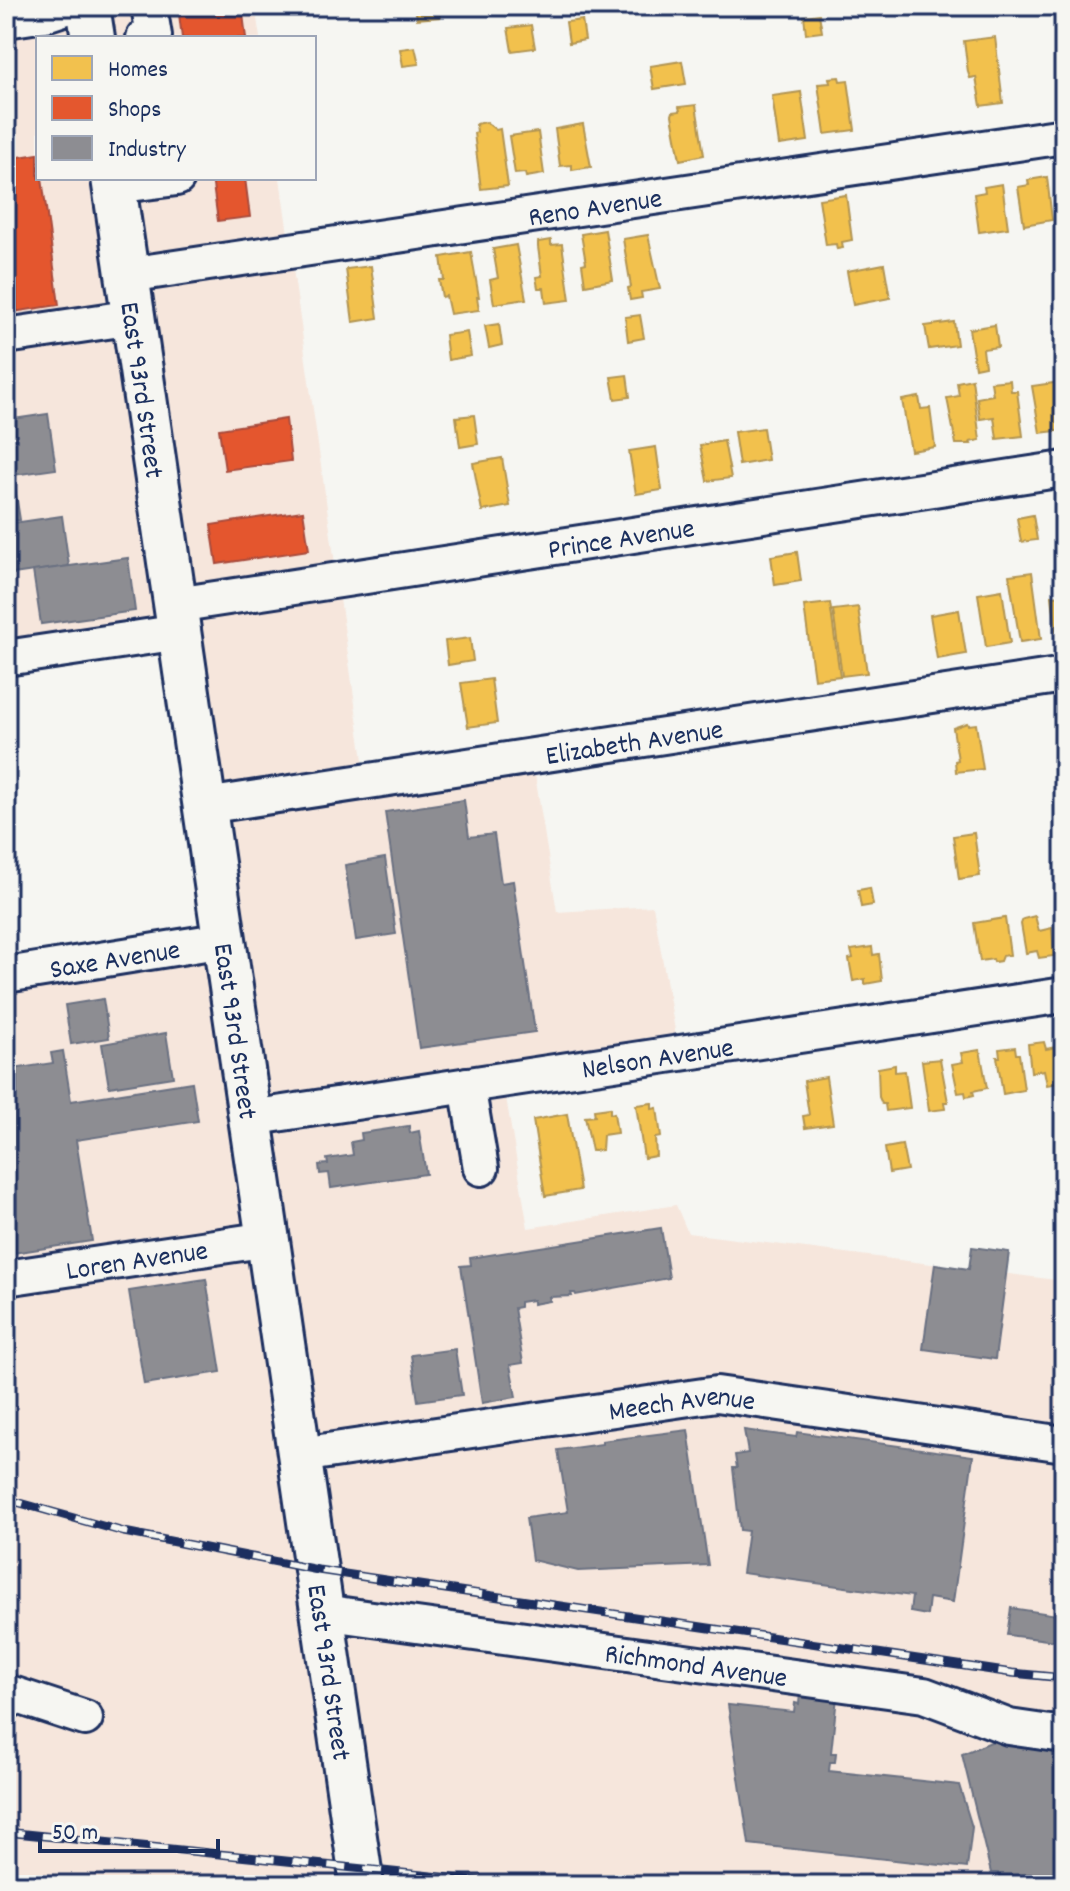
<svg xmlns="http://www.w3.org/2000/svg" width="1070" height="1891" viewBox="0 0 1070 1891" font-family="Dekko,sans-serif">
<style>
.built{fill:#f6e6dc}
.homes{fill:#f2c14e;stroke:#b29553;stroke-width:2}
.shops{fill:#e4572e;stroke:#a84b3c;stroke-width:2}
.industry{fill:#8d8d92;stroke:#6b7182;stroke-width:2}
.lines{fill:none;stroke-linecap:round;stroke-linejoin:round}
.minor-casing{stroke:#1b2f5e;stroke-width:40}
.major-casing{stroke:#1b2f5e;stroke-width:48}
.minor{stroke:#f6f6f2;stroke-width:34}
.major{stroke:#f6f6f2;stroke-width:42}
.rail-casing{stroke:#1b2f5e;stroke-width:9}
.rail{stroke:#f6f6f2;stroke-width:6;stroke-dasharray:18;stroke-linecap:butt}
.labels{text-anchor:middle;stroke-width:8;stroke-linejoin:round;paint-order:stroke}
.street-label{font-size:28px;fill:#1b2f5e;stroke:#f6f6f2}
</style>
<rect width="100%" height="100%" fill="#f6f6f2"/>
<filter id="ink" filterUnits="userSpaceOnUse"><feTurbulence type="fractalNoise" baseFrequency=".0125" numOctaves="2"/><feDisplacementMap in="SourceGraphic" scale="16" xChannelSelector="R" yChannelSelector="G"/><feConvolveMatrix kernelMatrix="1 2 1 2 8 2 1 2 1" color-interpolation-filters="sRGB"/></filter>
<g filter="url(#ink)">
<path class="built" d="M6,6h249l5,32h-222v140h242l86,603 166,-25 25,156 96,-6 26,147 -176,27 25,148 148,-23 12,28 376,48v604h-1058v-910l218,-35 -44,-308 -166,25 -8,-53z"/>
<g class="homes">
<path d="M415,6h24l1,11 -23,2z"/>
<path d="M819,14l3,18 -16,2 -2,-18z"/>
<path d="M582,20l3,20 -16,3 -3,-21z"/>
<path d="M531,25l4,23 -23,3 -4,-23z"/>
<path d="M995,37l8,66 -22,3 -5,-29 -6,1 -2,-6 -4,-31z"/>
<path d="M415,47l4,17 -16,2 -3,-17z"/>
<path d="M682,61l4,23 -32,5 -4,-23z"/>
<path d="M839,77l1,4 8,-1 7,50 -30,4 -7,-50 12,-1 -1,-5z"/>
<path d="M801,92l7,49 -29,4 -7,-49z"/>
<path d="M696,105l8,50 -24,5 -8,-45 1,-3 7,-1 -1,-4z"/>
<path d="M486,122l10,8 4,-1 8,57 -27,3 -7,-56 3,-1 -1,-8z"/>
<path d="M583,124l8,43 -19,3v-5l-12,1 -5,-37z"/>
<path d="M538,132l6,42 -18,3 -1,-4 -10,1 -6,-38z"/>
<path d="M1047,177l5,43 -28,5 -6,-38 11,-2 -1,-5z"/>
<path d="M1002,184l6,44 -29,4 -5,-38 11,-2 -1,-5z"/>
<path d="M846,195l6,45 -10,2 1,6 -6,1 -1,-5 -10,1 -7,-46z"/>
<path d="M605,230l8,50 -28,5 -3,-21 4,-1 -5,-29z"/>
<path d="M648,235l12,54 -19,3 1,6 -12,2 -2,-12 3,-1 -8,-48z"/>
<path d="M551,240v5l11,-1 8,56 -24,3 -2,-15h-6l-2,-11 6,-1 -4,-29v-5z"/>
<path d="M516,245l10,54 -32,5 -4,-24 8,-2 -5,-29z"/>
<path d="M471,252l8,45h-2l2,13 -29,4 -4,-18 -4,1 -3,-17h5l-3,-23z"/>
<path d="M884,264l6,34 -37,7 -6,-34z"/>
<path d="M371,266l7,52 -25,4 -7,-53z"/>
<path d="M640,315l4,23 -16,3 -3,-24z"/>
<path d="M954,322l3,23 -28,4 -4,-23z"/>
<path d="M499,324l3,21 -13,3 -4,-22z"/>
<path d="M995,325l3,22 -15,2 2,17 -10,2 -6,-39z"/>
<path d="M467,332l4,24 -23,4 -3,-25z"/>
<path d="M627,375l3,22 -15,2 -4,-22z"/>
<path d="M972,379l8,61 -10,2 1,2h-15l-9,-46 12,-2 -2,-14z"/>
<path d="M1010,380l1,11h6l6,45 -26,3 -3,-22 -14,2 -3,-21 16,-3 -2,-13z"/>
<path d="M1061,382l3,48 -24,3 -8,-47z"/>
<path d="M919,397l2,12 9,-1 5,39 -24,4 -9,-51z"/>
<path d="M474,415l4,29 -18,3 -4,-30z"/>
<path d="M763,428l5,32 -29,5 -5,-33z"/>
<path d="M724,441l7,37 -24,3 -7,-36z"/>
<path d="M656,447l6,43 -26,4 -7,-43z"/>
<path d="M502,458l8,48 -28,5 -9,-48z"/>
<path d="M1033,515l4,25 -16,2 -4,-24z"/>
<path d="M797,552l4,29 -26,4 -4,-29z"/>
<path d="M1032,572l9,67 -21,3 -11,-67z"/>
<path d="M1002,590l8,53 -24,4 -8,-53z"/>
<path d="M1064,595v52h-6l-6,-51z"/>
<path d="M830,603l10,73 -26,3 -10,-73z"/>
<path d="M858,607l9,66 -25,3 -9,-66z"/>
<path d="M959,610l7,44 -29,5 -7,-44z"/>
<path d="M470,638l3,23 -25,4 -3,-24z"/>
<path d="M491,679l6,44 -29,4 -7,-44z"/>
<path d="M967,723l1,2 8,-1 7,45 -27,3 -1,-11 3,-1 -5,-32z"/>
<path d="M974,833l6,43 -21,3 -6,-43z"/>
<path d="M870,888l3,17 -12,2 -3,-17z"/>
<path d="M1035,916l4,15 13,-3 2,28 -15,2 -2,-7 -11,2 -5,-29 2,-5z"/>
<path d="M1005,918l5,37 -8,1 -2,5 -6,1 -1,-3 -13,2 -6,-38z"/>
<path d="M872,947l1,8 6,-1 3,27 -17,3v-5l-12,2 -4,-22 4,-1 -2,-8z"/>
<path d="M1044,1042l2,7 10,-2 5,36 -14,2 -3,-15 -13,2 -3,-28z"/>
<path d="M1015,1047l1,7h3l5,36 -21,4 -6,-37h3l-1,-8z"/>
<path d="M980,1050l7,38 -14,3 1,4 -8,2 -1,-5 -7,1 -6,-29 11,-2 -2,-9z"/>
<path d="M940,1059l8,43h-4l1,7 -16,2 -7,-50z"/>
<path d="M895,1065v7l10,-1 5,37 -24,3 -1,-7h-3l-3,-7 -1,-29z"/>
<path d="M826,1077l7,47 -28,4 -2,-12 6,-1 -5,-34z"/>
<path d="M652,1103v6l5,-1 4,29 -6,1 1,18 -12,2 -8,-53z"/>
<path d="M610,1108v6l4,-1 3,20 -14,2 -1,15 -10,1 -7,-34 10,-1 -1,-6z"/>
<path d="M567,1114l13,76 -35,6 -12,-76z"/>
<path d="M902,1145l5,25 -18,3 -4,-25z"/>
</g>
<g class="shops">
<path d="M178,6h64l4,32h-64z"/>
<path d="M38,154v24h4l17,127 -53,8v-154z"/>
<path d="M212,178h33l5,39 -32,4z"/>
<path d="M286,419l5,42 -66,9 -6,-41z"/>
<path d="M303,511l6,39 -92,14 -6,-39z"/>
</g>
<g class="industry">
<path d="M48,414l8,55 -43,6 7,45 -14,2v-102z"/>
<path d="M62,516l7,50 -63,9v-51z"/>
<path d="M128,558l7,53 -94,13 -8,-53z"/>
<path d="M464,800l5,37 25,-3 7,49 12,-2 22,151 -116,16 -34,-236z"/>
<path d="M385,858l11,76 -40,6 -11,-75z"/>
<path d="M103,999l6,39 -38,6 -6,-39z"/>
<path d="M166,1033l7,44 -64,10 -7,-43z"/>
<path d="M63,1051l8,50 121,-19 6,39 -122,19 16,101 -86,13v-184l47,-7 -2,-10z"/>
<path d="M409,1126l1,7 9,-2 7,43 -95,14 -2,-15 -9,1 -1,-9 9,-1 -1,-5 26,-4 -2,-13 11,-2 -1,-7z"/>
<path d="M661,1228l8,50 -93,17 -1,-2h-4l1,3 -23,1 1,4 -17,3v-4l-13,2v5l-6,1 9,55 -13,2 6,32 -34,6 -21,-137 10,-1 -1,-7z"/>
<path d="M972,1247l37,5 -14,107 -72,-10 12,-85 34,5z"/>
<path d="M206,1279l15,93 -77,12 -15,-93z"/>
<path d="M455,1349l7,46 -44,6 -7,-46z"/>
<path d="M688,1430l20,135 -130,6 -46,-11 -6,-42 42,-6 -10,-62 44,-6v-3z"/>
<path d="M744,1430l52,7 1,-5 176,24 -20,146 -24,-4 -2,17 -17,-3 2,-16 -170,-23 6,-42 -8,-1 -7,-62h4l-2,-13 13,-2z"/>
<path d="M1011,1608l53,8v26l-57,-7z"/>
<path d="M800,1693l37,4 -6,56h5l-1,9h-5l-1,9 130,14 13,42 -5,41 -218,-24 -21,-139 66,7 1,-9 4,1z"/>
<path d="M998,1739l66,9v26l-10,81 10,1v29h-14v-6l-23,-2 -1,8h-29l1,-12h-7l-29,-119z"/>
</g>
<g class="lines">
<defs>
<g id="minor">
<path d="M6,20l39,-6 24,-8"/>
<path d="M144,38l10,-2 -5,-30"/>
<path d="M114,186l63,-8"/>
<path id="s1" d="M128,275l936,-139"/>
<path d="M6,336l128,-19"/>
<path id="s2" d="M176,605l888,-136"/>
<path d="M6,658l174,-26"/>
<path id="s3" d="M205,806l859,-131"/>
<path id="s4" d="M6,975l218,-35"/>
<path d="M467,1085l14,83"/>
<path id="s5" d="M250,1118l814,-123"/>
<path id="s6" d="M6,1278l262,-39"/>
<path id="s7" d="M300,1455l417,-61 347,50"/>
<path id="s8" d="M322,1612l602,83 85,32 55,8"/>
<path d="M6,1692l79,26"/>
</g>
<g id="major">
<path d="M88,6l5,32"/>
<path id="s9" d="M113,178l249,1707"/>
</g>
</defs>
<use href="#minor" class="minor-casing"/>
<use href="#major" class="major-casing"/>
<use href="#minor" class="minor"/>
<use href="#major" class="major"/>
<defs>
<g id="rail">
<path d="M6,1499l118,33 194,38 694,103 52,5"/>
<path d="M6,1832l513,53"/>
</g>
</defs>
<use href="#rail" class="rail-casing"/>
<use href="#rail" class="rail"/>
</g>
</g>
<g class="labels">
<g class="street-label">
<text dy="10" stroke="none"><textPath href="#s1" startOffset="472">Reno Avenue</textPath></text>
<text dy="10" stroke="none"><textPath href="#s9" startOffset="214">East 93rd Street</textPath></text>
<text dy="10" stroke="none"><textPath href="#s2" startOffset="450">Prince Avenue</textPath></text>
<text dy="10" stroke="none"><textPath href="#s3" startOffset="434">Elizabeth Avenue</textPath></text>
<text dy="10" stroke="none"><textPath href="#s4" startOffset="110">Saxe Avenue</textPath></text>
<text dy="10" stroke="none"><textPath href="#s9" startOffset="862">East 93rd Street</textPath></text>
<text dy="10" stroke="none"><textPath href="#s5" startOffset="412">Nelson Avenue</textPath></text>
<text dy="10" stroke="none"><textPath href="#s6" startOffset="132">Loren Avenue</textPath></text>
<text dy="10" stroke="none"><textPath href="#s7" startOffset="386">Meech Avenue</textPath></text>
<text dy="10" stroke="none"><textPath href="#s8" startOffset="378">Richmond Avenue</textPath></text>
<text dy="10" stroke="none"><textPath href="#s9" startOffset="1510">East 93rd Street</textPath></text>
</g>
</g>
<rect width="1070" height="1891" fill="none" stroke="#f6f6f2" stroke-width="32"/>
<rect x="16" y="16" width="1038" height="1859" fill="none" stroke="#1b2f5e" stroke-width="3" filter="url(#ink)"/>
<rect x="36" y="36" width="280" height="144" fill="#f6f6f2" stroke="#9ea6b7" stroke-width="2"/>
<rect x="52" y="56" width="40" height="24" fill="#f2c14e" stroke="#9ea6b7" stroke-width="2"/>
<text x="108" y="76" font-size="24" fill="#1b2f5e">Homes</text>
<rect x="52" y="96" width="40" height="24" fill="#e4572e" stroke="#9ea6b7" stroke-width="2"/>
<text x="108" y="116" font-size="24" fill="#1b2f5e">Shops</text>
<rect x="52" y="136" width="40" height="24" fill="#8d8d92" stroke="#9ea6b7" stroke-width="2"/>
<text x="108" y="156" font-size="24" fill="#1b2f5e">Industry</text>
<path d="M40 1839v12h178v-12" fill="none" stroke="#1b2f5e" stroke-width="4"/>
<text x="52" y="1839" font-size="24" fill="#1b2f5e" stroke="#f6f6f2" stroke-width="6" paint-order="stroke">50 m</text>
</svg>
